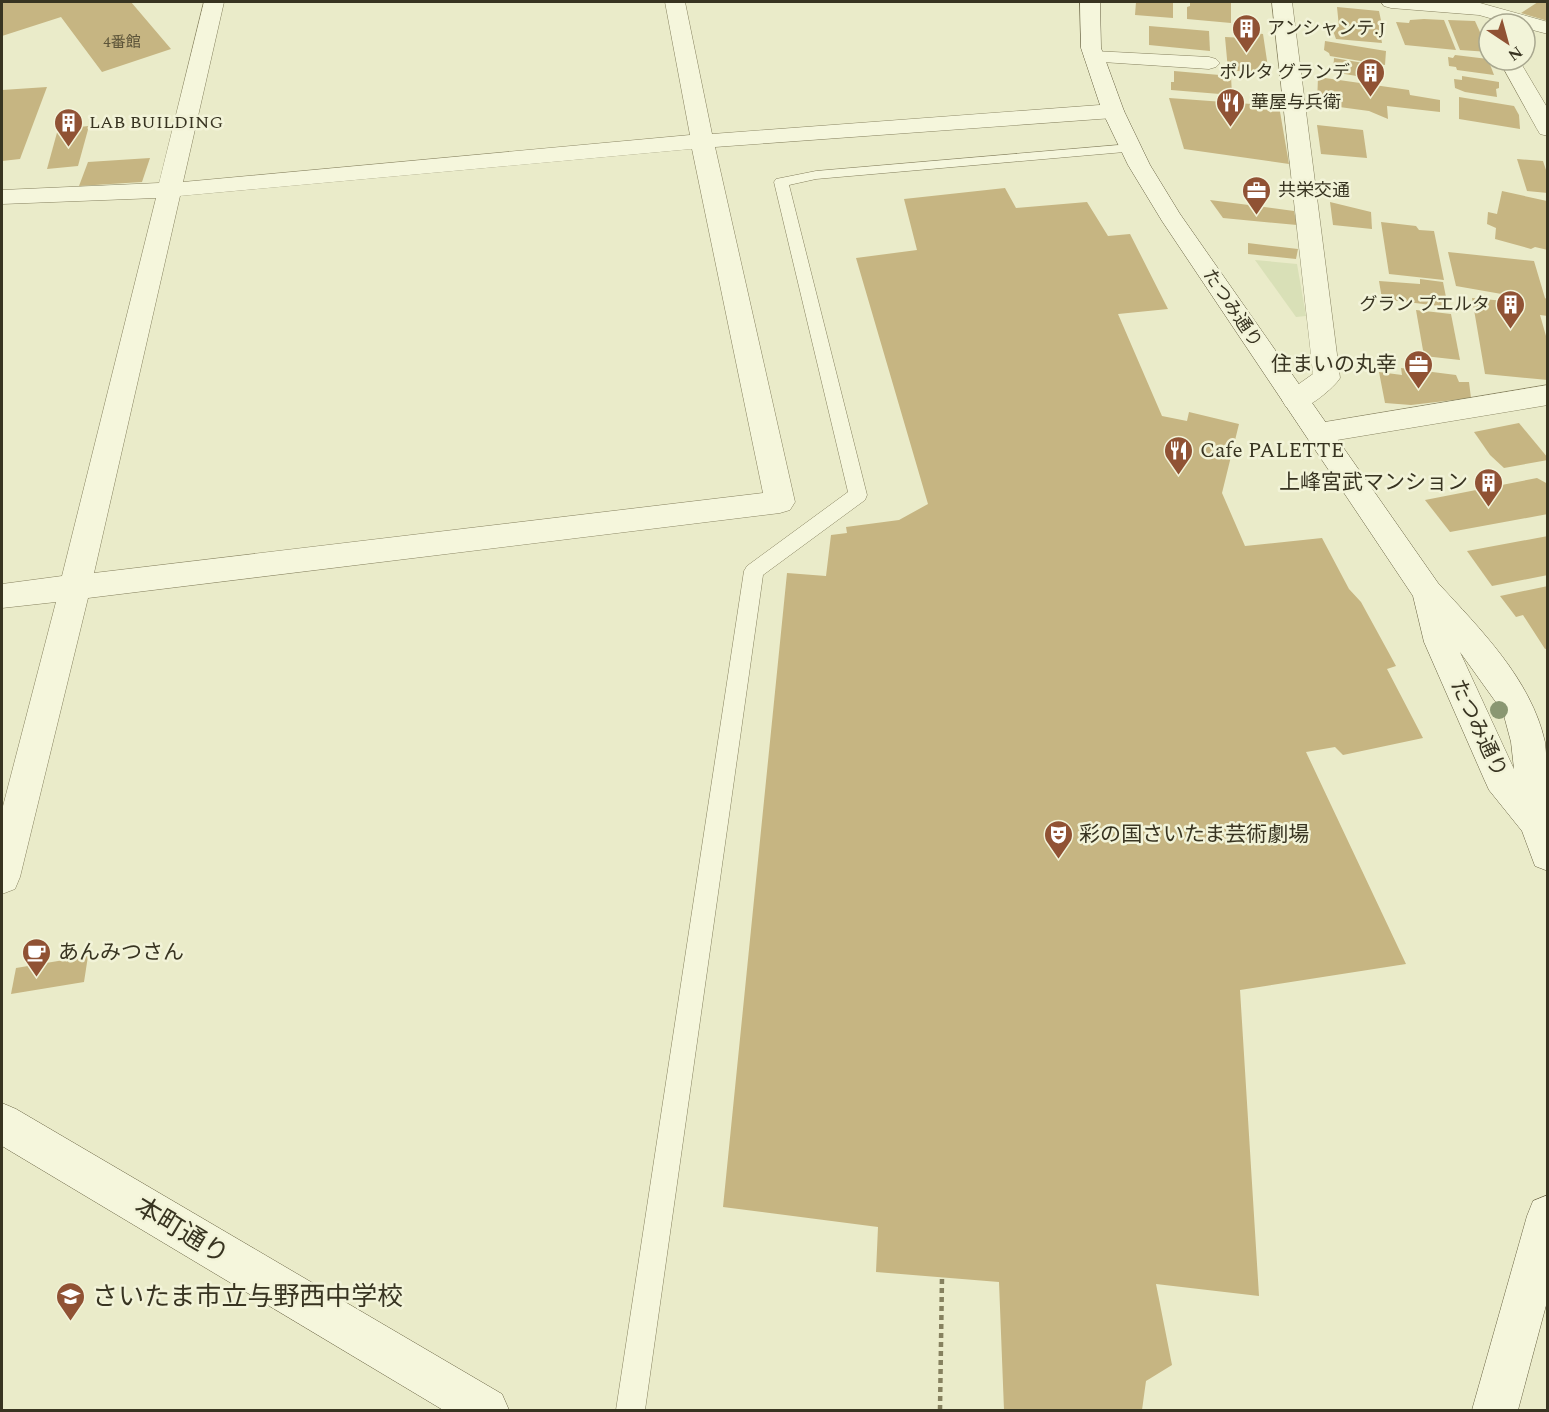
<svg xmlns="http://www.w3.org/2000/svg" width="1549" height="1412" viewBox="0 0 1549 1412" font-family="Spectral,'Noto Sans JP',serif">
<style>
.farmland{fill:#d9e0b7}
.building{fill:#c6b582}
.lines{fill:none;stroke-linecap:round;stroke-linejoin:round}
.lane-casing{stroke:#86815f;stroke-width:1}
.street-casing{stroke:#86815f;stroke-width:1}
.secondary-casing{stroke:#686242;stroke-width:1}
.path{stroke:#86815f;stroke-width:4.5;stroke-dasharray:5 4;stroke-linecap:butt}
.lane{fill:#f5f6dc;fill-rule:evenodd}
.street{fill:#f5f6dc;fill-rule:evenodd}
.secondary{fill:#f5f6dc;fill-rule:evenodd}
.tree{fill:#8a9772}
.labels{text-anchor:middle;stroke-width:5;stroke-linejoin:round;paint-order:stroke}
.far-number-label{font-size:15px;fill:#5c5439}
.far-poi-label{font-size:18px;fill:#383421;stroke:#f2f3d8;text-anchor:start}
.far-street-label{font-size:18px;fill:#383421;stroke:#f2f3d8}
.poi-label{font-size:21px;fill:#383421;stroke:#f2f3d8;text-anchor:start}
.street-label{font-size:21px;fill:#383421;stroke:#f2f3d8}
.near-street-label{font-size:26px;fill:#383421;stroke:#f2f3d8}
.near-poi-label{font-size:26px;fill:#383421;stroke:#f2f3d8;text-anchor:start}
</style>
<rect width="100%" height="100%" fill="#eaebc9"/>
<path class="farmland" d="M1255,260l42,4 9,52 -10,1z"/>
<g class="building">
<path d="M2,2h129l40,47 -69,23 -41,-55 -59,19z"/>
<path d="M1136,2h37v16l-38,-3z"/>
<path d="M1190,2h41v21l-44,-4v-12l3,-1z"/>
<path d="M1538,2h10v19l-27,-8z"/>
<path d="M1337,7l42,4 4,19 -3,2 2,11 -46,-4 -4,-11 7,-1z"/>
<path d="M1424,19l20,1 12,30 -51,-5 -9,-23 13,1 1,-3z"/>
<path d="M1448,20l27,1 14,31 -29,-2z"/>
<path d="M1149,26l60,5 1,20 -61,-6z"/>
<path d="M1246,32l17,2 6,40 -41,-4 -3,-33 21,1z"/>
<path d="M1325,41l61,10 -1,14 -55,-9 -1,-3 -5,-3z"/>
<path d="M1455,55l33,4 6,16 -37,-5 -1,-3 -7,-1 -1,-9 5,1z"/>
<path d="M1334,58l41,7 -1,14 -41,-7z"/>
<path d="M1174,71l57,5 1,19 -61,-5v-8h3z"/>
<path d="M1462,76l37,6v6l-3,1 1,8 -32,-5 -10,-4 -1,-9 8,1z"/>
<path d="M1318,77l91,13 1,5 30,5v12l-53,-6 1,13 -19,-8 -52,-7z"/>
<path d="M47,87l-27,72 -18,2v-71z"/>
<path d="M1459,97l55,9 5,9 1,14 -61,-10z"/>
<path d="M1169,98l110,8 10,58 -105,-15z"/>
<path d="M1317,125l46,5 4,28 -46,-4z"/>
<path d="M89,126l-11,40 -31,3 11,-40z"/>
<path d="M150,158l-8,24 -63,4 9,-24z"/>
<path d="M1517,159l26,2 5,15v17l-21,-2z"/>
<path d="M1005,188l11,20 71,-6 21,34 22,-2 38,75 -50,5 44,102 25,5 2,-9 50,12 -17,69 23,53 77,-8 27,51 12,13 35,64 -9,3 36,69 -80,17 -8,-8 -29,5 100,212 -166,26 19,306 -103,-12 16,81 -26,16 -4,29h-138l-5,-128 -123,-10 2,-45 -155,-20 64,-634 39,3 5,-41 16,-2 -1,-6 53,-7 29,-16 -72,-246 61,-8 -13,-51z"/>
<path d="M1502,191l45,10 1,49 -13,-3 -4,2 -36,-10 1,-11 -9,-4 1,-12 9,2z"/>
<path d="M1210,200l84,11 3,14 -74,-7z"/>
<path d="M1330,202l41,10 1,17 -39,-4z"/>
<path d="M1381,222l35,4 3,4 15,1 10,49 -55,-6z"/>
<path d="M1248,243l50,6 -2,10 -48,-5z"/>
<path d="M1448,252l86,9 11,37 3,2v16l-8,-1 8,28v37l-63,-6 -13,-76 44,4 -3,-6 -57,-10z"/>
<path d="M1420,279l23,3 5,25 -66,-8 -3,-18 41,3z"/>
<path d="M1416,310l35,4 9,46 -36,-4z"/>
<path d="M1401,368l55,7 3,7h10l2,16 -60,7 -26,-2 -6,-31 23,3z"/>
<path d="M1519,423l29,35v2l-44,8 -14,-13 -16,-23z"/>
<path d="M1537,478l11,6v30l-98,18 -25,-32z"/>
<path d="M1548,536v39l-56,11 -25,-35z"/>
<path d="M1548,586v62l-3,1 -22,-34 -7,2 -16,-21z"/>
<path d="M88,956l-4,26 -73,12 5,-26z"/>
</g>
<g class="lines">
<defs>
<path id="lane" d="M1131,144l7,4 -2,3 -320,28 -27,6 78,310 -2,5 -102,75 -118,835h-29l128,-839 3,-5 101,-74 -74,-310 2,-3 40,-8z"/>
<g id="street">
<path d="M204,2h20l-41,180 507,-47 -25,-133h20l27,132 401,-30 8,2 3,5 -3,5 -8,2 -398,29 80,355 -5,8 -10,3 -692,85 -68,279 -5,12 -13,5v-84l54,-208 -54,6v-24l60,-8 94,-378 -154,6v-14l157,-7zM692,149l71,344 -669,80 86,-377z"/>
<path d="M1272,2h20l48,376c-5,9 -33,32 -44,32 -3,0 -6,-2 -10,-3l-4,-7 4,-7 27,-19z"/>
<path d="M1381,2l99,1 68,19v12l-23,-6v-4h-14l-32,-9 -88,-7 -7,-2z"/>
<path d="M1094,51l115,6 7,2 4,4 -4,4 -7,2 -122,-8 -3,-4 3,-4z"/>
<path d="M1499,60h20l29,49v27l-8,-2 -3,-5z"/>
<path d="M1548,385v20l-229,38 -10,-3 -4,-7 4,-7 10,-3z"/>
</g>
<g id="secondary">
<path d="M1080,2h20l1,46 23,63 26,54 30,49 258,369c42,46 93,96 107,159 4,37 3,89 3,129l-13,-5 -13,-35 -33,-41 -5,-11 -60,-137 -11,-46 -251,-375 -34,-56 -26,-54 -21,-63zM1460,652l43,60 8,30 3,27z"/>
<path d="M2,1103l14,6 486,285 7,16h-66l-441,-264z"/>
<path d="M1548,1195v103l-30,112h-46l55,-194 6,-15z"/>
</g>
</defs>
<use href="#lane" class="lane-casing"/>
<use href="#street" class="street-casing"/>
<use href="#secondary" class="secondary-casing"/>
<path class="path" d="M940,1410l2,-133"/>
<use href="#lane" class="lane"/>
<use href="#street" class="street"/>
<use href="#secondary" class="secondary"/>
</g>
<circle class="tree" cx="1499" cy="710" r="9"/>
<defs>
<symbol id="building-pin" viewBox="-11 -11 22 30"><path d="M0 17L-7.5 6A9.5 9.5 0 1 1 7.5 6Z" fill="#905234" stroke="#f2f3d8"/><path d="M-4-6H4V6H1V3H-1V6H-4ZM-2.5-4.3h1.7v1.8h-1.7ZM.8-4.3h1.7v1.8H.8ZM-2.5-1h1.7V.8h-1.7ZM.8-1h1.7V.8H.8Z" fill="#fff"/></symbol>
<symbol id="restaurant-pin" viewBox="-11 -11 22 30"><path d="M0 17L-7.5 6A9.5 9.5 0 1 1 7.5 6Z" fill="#905234" stroke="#f2f3d8"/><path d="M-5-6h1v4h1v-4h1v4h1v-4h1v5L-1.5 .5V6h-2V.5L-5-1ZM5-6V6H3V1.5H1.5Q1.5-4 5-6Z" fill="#fff"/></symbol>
<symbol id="office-pin" viewBox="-11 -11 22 30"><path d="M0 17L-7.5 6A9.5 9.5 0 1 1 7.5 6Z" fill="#905234" stroke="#f2f3d8"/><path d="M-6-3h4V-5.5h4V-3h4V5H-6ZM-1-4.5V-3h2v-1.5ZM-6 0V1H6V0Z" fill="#fff"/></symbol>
<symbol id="theatre-pin" viewBox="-11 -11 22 30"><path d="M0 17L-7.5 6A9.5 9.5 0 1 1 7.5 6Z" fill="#905234" stroke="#f2f3d8"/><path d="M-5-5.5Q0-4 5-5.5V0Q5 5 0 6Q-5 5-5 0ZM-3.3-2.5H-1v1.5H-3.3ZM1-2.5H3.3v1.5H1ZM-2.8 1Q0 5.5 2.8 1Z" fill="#fff"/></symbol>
<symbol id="cafe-pin" viewBox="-11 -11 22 30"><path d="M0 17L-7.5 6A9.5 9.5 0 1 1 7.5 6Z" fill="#905234" stroke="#f2f3d8"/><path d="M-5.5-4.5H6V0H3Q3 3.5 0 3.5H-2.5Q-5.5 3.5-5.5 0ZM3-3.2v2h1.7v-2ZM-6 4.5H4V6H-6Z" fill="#fff"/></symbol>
<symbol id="school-pin" viewBox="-11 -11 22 30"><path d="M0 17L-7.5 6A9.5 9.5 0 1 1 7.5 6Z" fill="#905234" stroke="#f2f3d8"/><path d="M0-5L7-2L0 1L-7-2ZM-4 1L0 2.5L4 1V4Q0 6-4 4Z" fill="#fff"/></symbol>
</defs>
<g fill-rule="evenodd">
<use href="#building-pin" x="1230" y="12" width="33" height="45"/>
<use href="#building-pin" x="1354" y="56" width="33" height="45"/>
<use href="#restaurant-pin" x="1214" y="86" width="33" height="45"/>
<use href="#building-pin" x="52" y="106" width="33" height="45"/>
<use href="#office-pin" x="1240" y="174" width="33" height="45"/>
<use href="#building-pin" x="1494" y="288" width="33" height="45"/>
<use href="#office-pin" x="1402" y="348" width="33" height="45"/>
<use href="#restaurant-pin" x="1162" y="434" width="33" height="45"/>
<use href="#building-pin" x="1472" y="466" width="33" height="45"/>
<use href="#theatre-pin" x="1042" y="818" width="33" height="45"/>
<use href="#cafe-pin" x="20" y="936" width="33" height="45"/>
<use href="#school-pin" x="54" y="1280" width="33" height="45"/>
</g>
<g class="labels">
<g class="far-number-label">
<text x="122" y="47">4番館</text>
</g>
<g class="far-poi-label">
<text x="1267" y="34">アンシャンテ.J</text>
<text x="1350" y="78" text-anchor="end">ポルタ グランデ</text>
<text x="1251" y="108">華屋与兵衛</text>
<text x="89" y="128">LAB BUILDING</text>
<text x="1278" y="196">共栄交通</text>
<text x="1490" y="310" text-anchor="end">グラン プエルタ</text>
</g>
<g class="far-street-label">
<text transform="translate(1233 308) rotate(56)" y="6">たつみ通り</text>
</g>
<g class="poi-label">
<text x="1397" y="371" text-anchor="end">住まいの丸幸</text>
<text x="1200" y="457">Cafe PALETTE</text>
<text x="1468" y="489" text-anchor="end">上峰宮武マンション</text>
<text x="1079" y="841">彩の国さいたま芸術劇場</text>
<text x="58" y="959">あんみつさん</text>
</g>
<g class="street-label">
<text transform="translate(1479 728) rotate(65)" y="7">たつみ通り</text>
</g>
<g class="near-street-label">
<text transform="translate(182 1230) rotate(31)" y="9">本町通り</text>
</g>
<g class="near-poi-label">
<text x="92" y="1305">さいたま市立与野西中学校</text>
</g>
</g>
<rect width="1549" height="1412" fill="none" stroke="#383421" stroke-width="6"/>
<g transform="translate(1507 42) rotate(144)"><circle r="28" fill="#f2f3d8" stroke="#a8a78f" stroke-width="1.5"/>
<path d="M0-4.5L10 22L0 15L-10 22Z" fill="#905234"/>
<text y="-9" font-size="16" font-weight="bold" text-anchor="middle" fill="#383421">N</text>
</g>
</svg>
